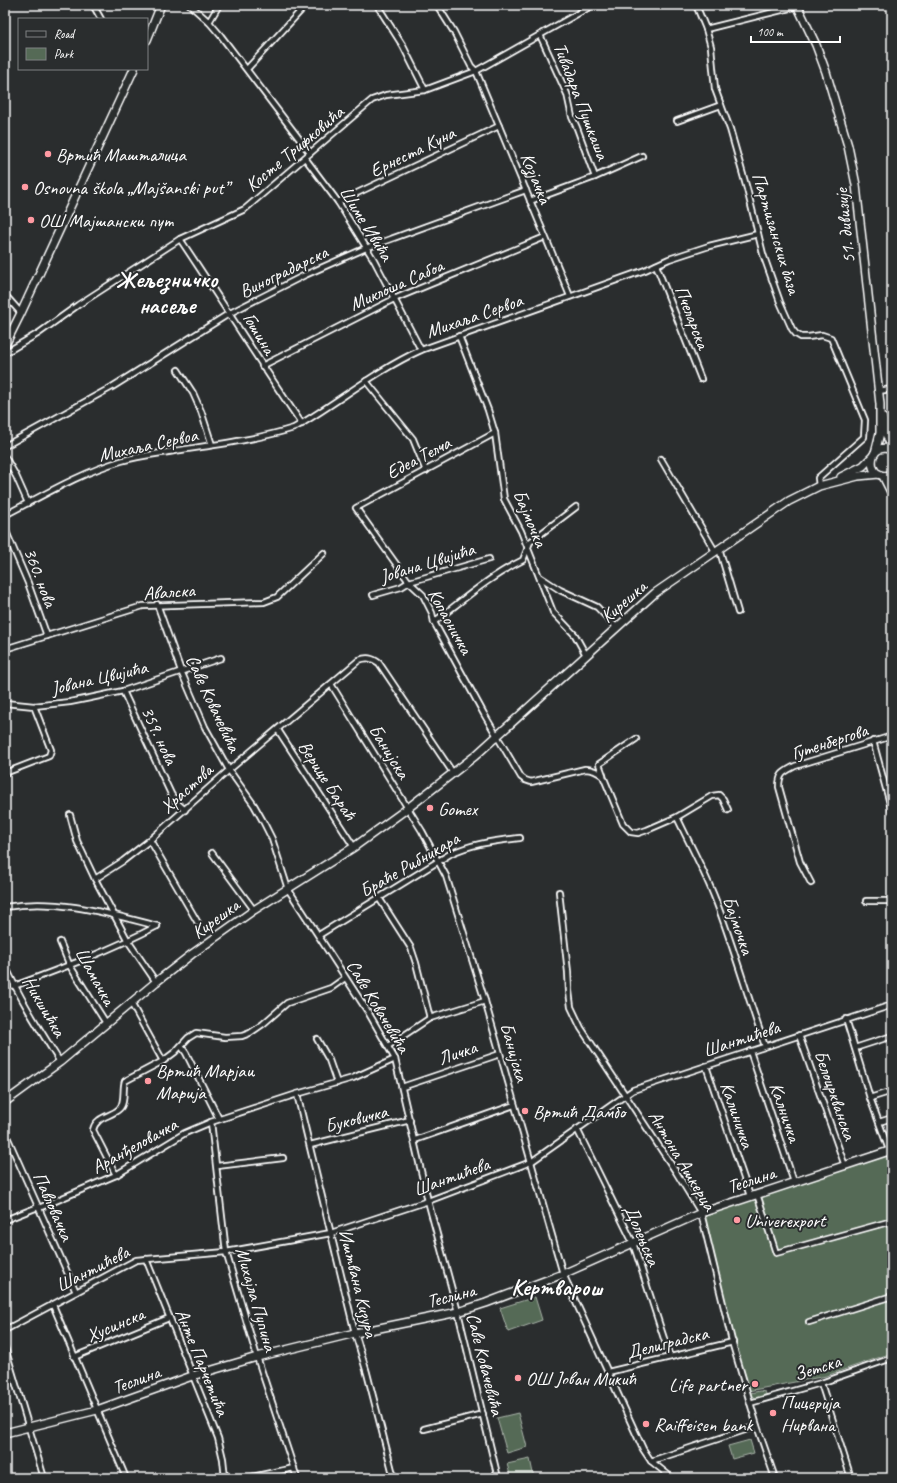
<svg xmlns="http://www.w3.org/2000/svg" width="897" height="1483" viewBox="0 0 897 1483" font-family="Caveat,sans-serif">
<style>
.green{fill:#556a56;stroke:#aab4aa}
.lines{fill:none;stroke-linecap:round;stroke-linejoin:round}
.street-casing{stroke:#fff;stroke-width:8}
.secondary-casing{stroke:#fff;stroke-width:10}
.street{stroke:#2a2d2e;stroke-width:4.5}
.secondary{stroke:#2a2d2e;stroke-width:7}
.poi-dot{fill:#ff9aa2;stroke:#2a2d2e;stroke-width:1.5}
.labels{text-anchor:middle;stroke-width:4;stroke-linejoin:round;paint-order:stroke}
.street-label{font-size:19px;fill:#fff;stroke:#2a2d2e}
.poi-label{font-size:19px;fill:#fff;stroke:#2a2d2e;text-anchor:start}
.district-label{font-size:23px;font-weight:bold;fill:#fff;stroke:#2a2d2e}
</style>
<rect width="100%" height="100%" fill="#2a2d2e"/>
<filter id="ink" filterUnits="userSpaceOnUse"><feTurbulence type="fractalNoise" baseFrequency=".025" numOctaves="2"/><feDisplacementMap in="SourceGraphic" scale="8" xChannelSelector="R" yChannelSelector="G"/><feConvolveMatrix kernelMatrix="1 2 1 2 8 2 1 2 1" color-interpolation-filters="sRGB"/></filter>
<g filter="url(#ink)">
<g class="green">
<path d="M892,1151v202l-66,23 -78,15 -46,-177z"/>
<path d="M535,1297l7,23 -34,12 -8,-24z"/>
<path d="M760,1391l5,1 2,4c-6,2 -11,3 -16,0l-1,-3z"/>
<path d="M518,1413l9,34 -20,6 -10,-35z"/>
<path d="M750,1440l4,13 -22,6 -4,-13z"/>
<path d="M530,1459l4,19h-23l-4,-14z"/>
</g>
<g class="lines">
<defs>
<g id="street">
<path d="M93,5l8,14"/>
<path d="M190,5l19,17 12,14 89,117"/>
<path d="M377,5l26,41 22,44"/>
<path d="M437,5l17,27 17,34 5,5 94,225"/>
<path d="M696,5l10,24 5,18 4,42 15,40 17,60 16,65 17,48 12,27 4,5 5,3h7l14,-2 9,3 34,82 -1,17 -46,41 1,8"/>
<path d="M209,22l10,-17"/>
<path d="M706,29l92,-23"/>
<path d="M540,35l27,59 5,23 5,11 18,49"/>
<path d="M247,69l59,-64"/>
<path d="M677,121l44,-16"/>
<path d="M305,158l33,44 36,58 47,90"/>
<path d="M530,201l65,-24 47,-21"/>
<path d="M338,202l161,-76"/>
<path d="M180,239c41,61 80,124 122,185"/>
<path d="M656,265l45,114"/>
<path d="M5,295l16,18"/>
<path d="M459,336l29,74 7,23 9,66 17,32 32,81 22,23 11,20"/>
<path d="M5,353l34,-20 39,-28 102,-66 65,-30 127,-109 14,-5 39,-5 51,-19 117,-66"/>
<path d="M262,366l132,-67 151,-62"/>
<path d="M178,370l15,23 8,18 11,34"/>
<path d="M366,381l47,58 13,32"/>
<path d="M878,391l14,-2"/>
<path d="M495,433l-139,75 53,74 14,13 9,18 2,9 50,92 37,63 4,3 6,2 54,-13c7,0 12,2 18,7l20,48 8,8 7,1 9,-3 30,-13 35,-21 7,-1 4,4 5,11"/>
<path d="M5,446l107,-59 118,-74 75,-38 61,-27 160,-58"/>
<path d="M5,457l11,19 12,27"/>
<path d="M661,459l54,92"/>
<path d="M5,515c37,-19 75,-42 116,-54 17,-5 35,-7 53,-10 40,-6 81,-11 120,-23 43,-25 81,-57 127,-78l224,-80 24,-11 40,-13 49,-12"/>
<path d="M5,529l23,54 19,53"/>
<path d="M719,548l19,64"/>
<path d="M540,577l20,13 37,17 19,20"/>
<path d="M373,595l28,-8 8,-5 80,-23"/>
<path d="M157,604l24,67 24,56 24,43 25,35 9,16 9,18 16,50 80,123 27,47 33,142 30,111 40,166"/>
<path d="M434,622c29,-22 56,-46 89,-62l7,-18 46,-35"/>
<path d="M5,649l138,-43 121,-4 13,-5 47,-44"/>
<path d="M331,684l91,147 24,45 39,125 78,273 80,175 8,12 21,17"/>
<path d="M123,691l48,103 6,9 8,7"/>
<path d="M5,703l29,3 36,-4 20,-4 33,-7 98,-33"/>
<path d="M278,730l76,117"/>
<path d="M873,741l19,70"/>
<path d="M5,773l44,-17 2,-6 -17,-44"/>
<path d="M603,775l-4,-11 37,-25"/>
<path d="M70,815l7,26 18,38 33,62 28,41"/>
<path d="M677,817c13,28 28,55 39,84 18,47 32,97 49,145"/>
<path d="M150,840l48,83"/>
<path d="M212,853l42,57"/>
<path d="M95,879l28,-18 27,-21 79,-70 130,-110c8,-3 13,-2 20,3l74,110"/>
<path d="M811,883l-11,-21 -21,-75c0,-14 5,-15 16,-21l97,-30"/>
<path d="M559,892l9,80 1,19 2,16 10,21 95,144 25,41 32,132 24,81 18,52"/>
<path d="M379,898l32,50 5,15 14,55"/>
<path d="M866,901h26"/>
<path d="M5,907c53,-9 102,6 152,19"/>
<path d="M319,935l131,-81c23,-11 46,-13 70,-16"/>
<path d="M60,942l10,24 36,57"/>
<path d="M5,965c15,34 35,65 55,97"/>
<path d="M14,986c49,-18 97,-36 143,-60"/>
<path d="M131,1003l32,58"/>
<path d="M846,1019l24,79 22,60"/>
<path d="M799,1035l46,131"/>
<path d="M317,1039l12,21 8,23"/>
<path d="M181,1046l5,7 33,66"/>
<path d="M388,1046l42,-28 55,-17"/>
<path d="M855,1048l37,-12"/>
<path d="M750,1051l44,131"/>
<path d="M706,1066l44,130"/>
<path d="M402,1087l98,-33"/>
<path d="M297,1094l58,239 12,40 27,105"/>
<path d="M870,1098l22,-7"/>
<path d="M211,1122l15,130 31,105 40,121"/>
<path d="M879,1122l13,-4"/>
<path d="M577,1129l56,114 37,114"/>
<path d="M5,1132l71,160"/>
<path d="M415,1140l99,-35"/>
<path d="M310,1145l100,-25"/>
<path d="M217,1166l66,-8"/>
<path d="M116,1175l-23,-45c3,-14 18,-13 26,-21 7,-6 3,-20 6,-28l38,-20 12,-9 13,-14 8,-5 29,4 17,-1 8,-3 13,-9 24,-21 44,-15 14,-10"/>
<path d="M757,1194l19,59 116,-32"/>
<path d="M39,1208l77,-33 69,-42 26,-11 86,-28 56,-16 42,-19"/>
<path d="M5,1220l33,-13"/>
<path d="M146,1259l72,179 5,21 2,19"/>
<path d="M53,1305l73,173"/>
<path d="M809,1322l83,-26"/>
<path d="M5,1330l131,-70 90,-8 105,-19 97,-32 103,-39 102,-72 259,-85"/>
<path d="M5,1348l39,130"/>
<path d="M74,1357l95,-39"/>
<path d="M608,1372l125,-30"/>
<path d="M821,1383l30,95"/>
<path d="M750,1403l71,-20 71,-25"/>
<path d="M424,1429l59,-15"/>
<path d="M651,1461l106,-35"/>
<path d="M247,1478l47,-10"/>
</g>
<g id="secondary">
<path d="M797,5l19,40 10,27 22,74 8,39 24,219v29l-5,20"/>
<path d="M147,40l14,-35"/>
<path d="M5,345l16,-32 113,-244"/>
<path d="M883,418l3,16 6,15"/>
<path d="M892,450c-27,-11 -26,35 0,24"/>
<path d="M883,476l9,18"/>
<path d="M841,477l22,-11 9,-9"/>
<path d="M5,1102l55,-40 96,-80 36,-28 62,-44 100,-63 54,-39 67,-52 180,-163 134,-92 30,-15 39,-10 21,-2"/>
<path d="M5,1433l92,-23 95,-34 65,-19 98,-24 103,-21 28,-9 77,-29 138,-61 191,-63"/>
</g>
</defs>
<use href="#street" class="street-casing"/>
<use href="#secondary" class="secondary-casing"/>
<use href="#street" class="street"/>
<use href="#secondary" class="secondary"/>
</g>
</g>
<g class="poi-dot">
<circle cx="48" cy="154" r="4"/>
<circle cx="25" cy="187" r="4"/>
<circle cx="31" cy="220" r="4"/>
<circle cx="430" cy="808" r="4"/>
<circle cx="148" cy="1081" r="4"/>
<circle cx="525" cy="1111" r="4"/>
<circle cx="737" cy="1220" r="4"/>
<circle cx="518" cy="1378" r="4"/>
<circle cx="755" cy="1384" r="4"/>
<circle cx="773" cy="1413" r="4"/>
<circle cx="646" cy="1424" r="4"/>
</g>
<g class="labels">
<g class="street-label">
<text transform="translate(582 101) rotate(69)" y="7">Тивадара Пушкаша</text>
<text transform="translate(294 148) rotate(-40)" y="7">Косте Трифковића</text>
<text transform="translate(412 151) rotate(-26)" y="7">Ернеста Куна</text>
<text transform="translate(537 178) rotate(68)" y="7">Козјачка</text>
<text transform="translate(367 223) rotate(58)" y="7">Шиме Ивића</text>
<text transform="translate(844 226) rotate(-96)" y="7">51. дивизије</text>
<text transform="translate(777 233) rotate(73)" y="7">Партизанских база</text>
<text transform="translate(283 271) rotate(-26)" y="7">Виноградарска</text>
<text transform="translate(396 284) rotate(-24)" y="7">Миклоша Сабоа</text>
<text transform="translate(474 315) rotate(-19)" y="7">Михаља Сервоа</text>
<text transform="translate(693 317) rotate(69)" y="7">Пчеларска</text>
<text transform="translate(260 333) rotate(59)" y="7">Гошина</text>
<text transform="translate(148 444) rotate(-12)" y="7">Михаља Сервоа</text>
<text transform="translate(418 457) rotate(-28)" y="7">Едеа Телча</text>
<text transform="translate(531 518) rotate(67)" y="7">Бајмочка</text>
<text transform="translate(427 562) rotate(-17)" y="7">Јована Цвијића</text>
<text transform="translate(41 577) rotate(69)" y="7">360. нова</text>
<text transform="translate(169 591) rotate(-4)" y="7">Авалска</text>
<text transform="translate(623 601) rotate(-41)" y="7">Кирешка</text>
<text transform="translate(451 621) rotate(61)" y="7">Копаоничка</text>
<text transform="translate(99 677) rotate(-13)" y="7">Јована Цвијића</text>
<text transform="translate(214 703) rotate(65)" y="7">Саве Ковачевића</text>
<text transform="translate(160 735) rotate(65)" y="7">359. нова</text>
<text transform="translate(829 741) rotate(-18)" y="7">Гутенбергова</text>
<text transform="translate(390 751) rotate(58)" y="7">Банијска</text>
<text transform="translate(328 780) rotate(57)" y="7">Верице Бараћ</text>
<text transform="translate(186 788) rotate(-42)" y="7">Храстова</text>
<text transform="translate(409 864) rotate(-30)" y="7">Браће Рибникара</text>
<text transform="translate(215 918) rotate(-36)" y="7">Кирешка</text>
<text transform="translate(739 925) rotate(71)" y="7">Бајмочка</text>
<text transform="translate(96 976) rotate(61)" y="7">Шамачка</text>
<text transform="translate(45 1006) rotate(60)" y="7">Никшићка</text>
<text transform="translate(379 1006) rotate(59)" y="7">Саве Ковачевића</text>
<text transform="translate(741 1038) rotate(-18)" y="7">Шантићева</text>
<text transform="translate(457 1052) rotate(-19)" y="7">Личка</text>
<text transform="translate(515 1052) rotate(74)" y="7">Банијска</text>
<text transform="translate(836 1095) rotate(71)" y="7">Белоцркванска</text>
<text transform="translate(786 1112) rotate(71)" y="7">Калничка</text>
<text transform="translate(738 1115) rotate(71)" y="7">Калиничка</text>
<text transform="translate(356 1118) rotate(-14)" y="7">Буковичка</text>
<text transform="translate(134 1145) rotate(-29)" y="7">Аранђеловачка</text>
<text transform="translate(683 1160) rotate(59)" y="7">Антона Ашкерца</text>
<text transform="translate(451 1176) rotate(-20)" y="7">Шантићева</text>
<text transform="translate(751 1179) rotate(-18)" y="7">Теслина</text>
<text transform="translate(54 1206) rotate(66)" y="7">Павловачка</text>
<text transform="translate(643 1235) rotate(67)" y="7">Долењска</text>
<text transform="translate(92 1268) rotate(-27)" y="7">Шантићева</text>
<text transform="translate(359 1283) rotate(76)" y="7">Иштвана Кизура</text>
<text transform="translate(451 1295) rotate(-14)" y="7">Теслина</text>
<text transform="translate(257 1299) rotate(74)" y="7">Михајла Пупина</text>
<text transform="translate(115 1324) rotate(-23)" y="7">Хусинска</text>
<text transform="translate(667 1342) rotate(-14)" y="7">Делиградска</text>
<text transform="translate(203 1362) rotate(68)" y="7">Анте Парчетића</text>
<text transform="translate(486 1364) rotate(76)" y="7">Саве Ковачевића</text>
<text transform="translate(817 1367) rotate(-18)" y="7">Зетска</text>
<text transform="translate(136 1379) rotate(-20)" y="7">Теслина</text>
</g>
<g class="poi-label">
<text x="56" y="161">Вртић Машталица</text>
<text x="33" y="194">Osnovna škola „Majšanski put”</text>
<text x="39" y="227">ОШ Мајшански пут</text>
<text x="438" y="815">Gomex</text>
<text x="156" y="1077">Вртић Марјаи<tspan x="156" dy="22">Марија</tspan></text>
<text x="533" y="1118">Вртић Дамбо</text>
<text x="745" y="1227">Univerexport</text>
<text x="526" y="1385">ОШ Јован Микић</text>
<text x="747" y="1391" text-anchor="end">Life partner</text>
<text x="781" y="1409">Пицерија<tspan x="781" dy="22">Нирвана</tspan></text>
<text x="654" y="1431">Raiffeisen bank</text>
</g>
<g class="district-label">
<text x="167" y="287">Жељезничко<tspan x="167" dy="26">насеље</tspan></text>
<text x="557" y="1295">Кертварош</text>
</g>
</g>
<rect width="897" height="1483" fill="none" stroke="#2a2d2e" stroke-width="20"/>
<rect x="10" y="10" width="877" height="1463" fill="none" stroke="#fff" stroke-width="1.5" filter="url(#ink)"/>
<rect x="18" y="18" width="130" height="52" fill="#2a2d2e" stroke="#7f8182"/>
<rect x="26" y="31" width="20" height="6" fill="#2a2d2e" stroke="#7f8182"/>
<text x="54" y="38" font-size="12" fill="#ffffff">Road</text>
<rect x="26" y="48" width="20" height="12" fill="#556a56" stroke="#7f8182"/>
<text x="54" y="58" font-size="12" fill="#ffffff">Park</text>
<path d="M751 36v6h89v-6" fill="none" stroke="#ffffff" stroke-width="2"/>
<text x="757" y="36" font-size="12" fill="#ffffff" stroke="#2a2d2e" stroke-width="3" paint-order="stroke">100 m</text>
</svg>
